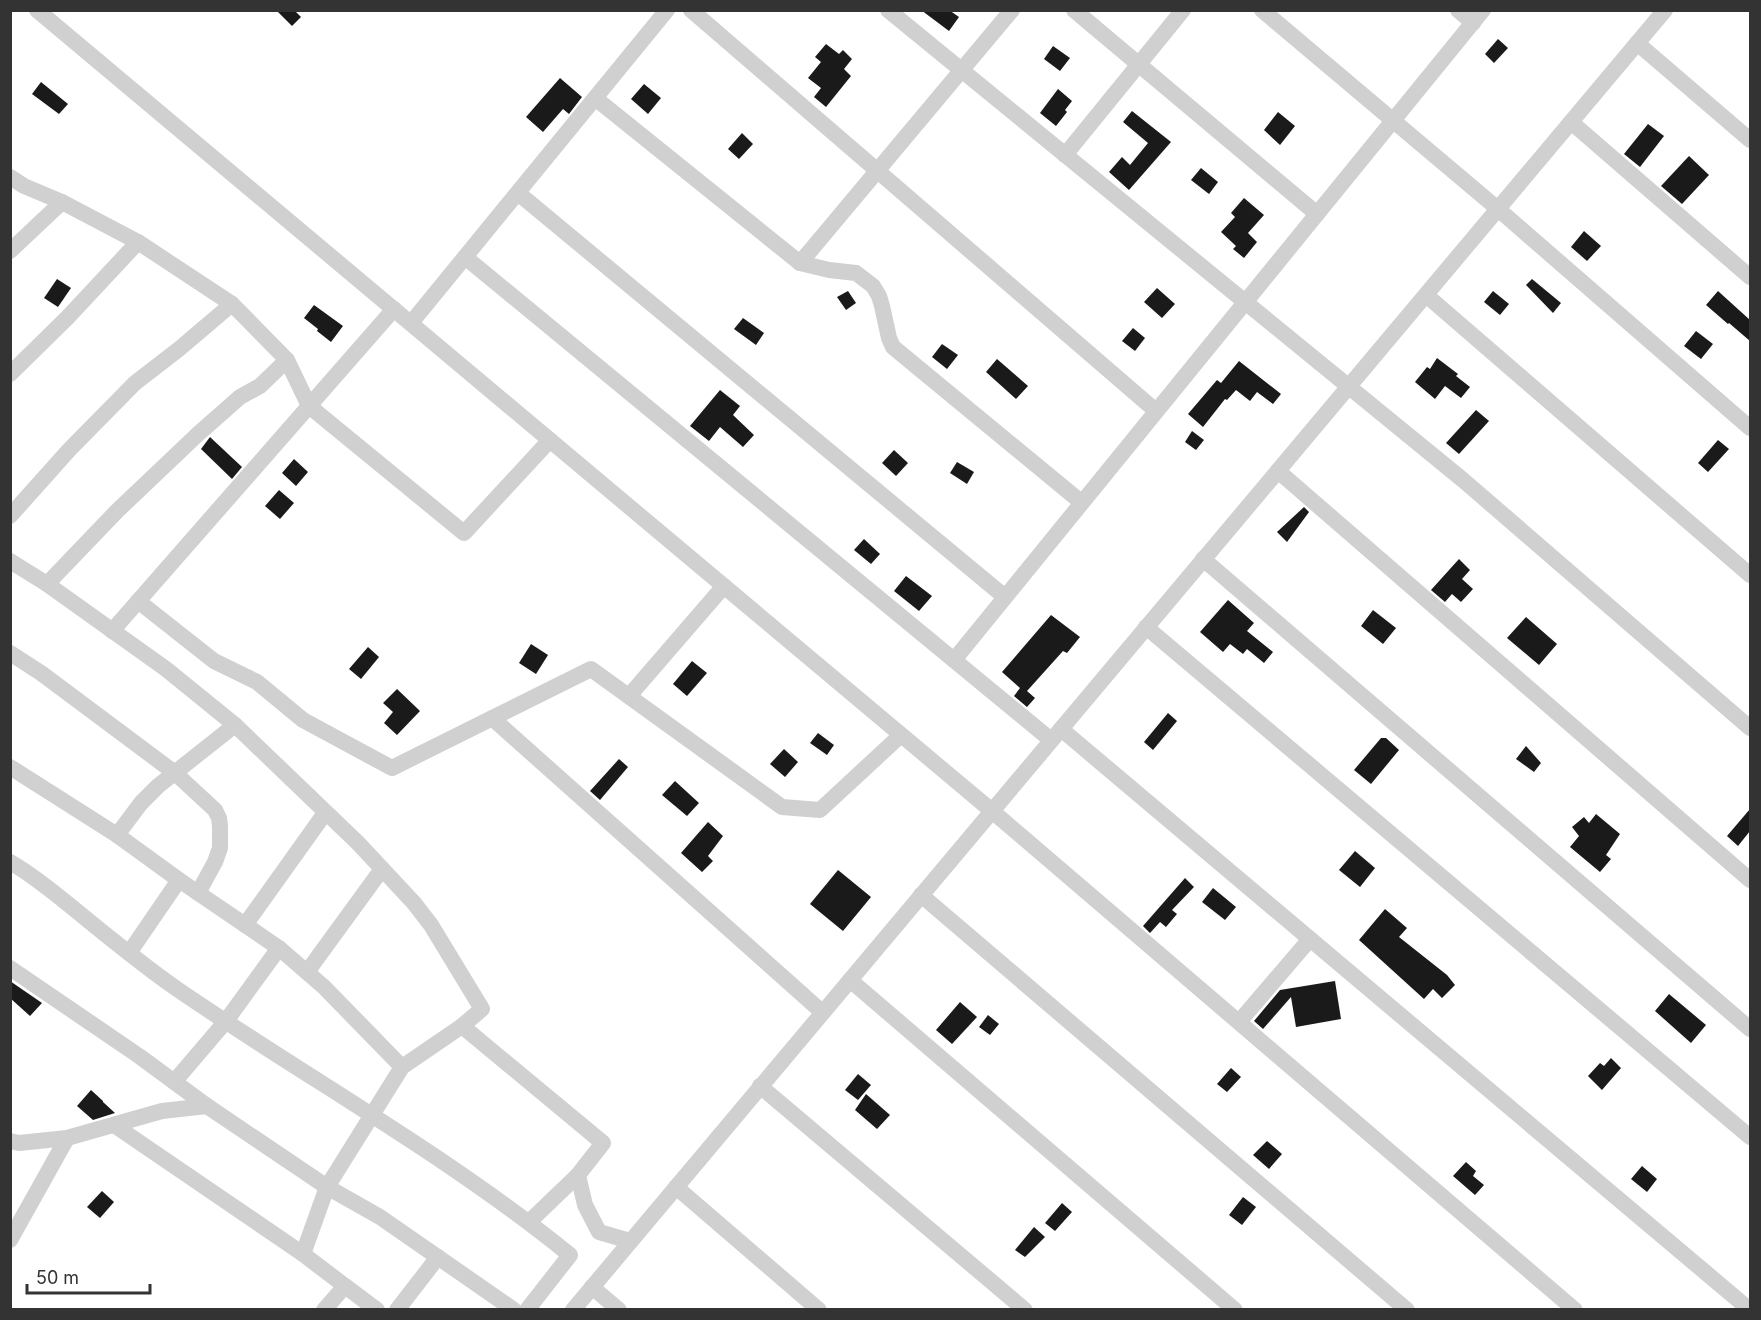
<svg xmlns="http://www.w3.org/2000/svg" width="1761" height="1320" viewBox="0 0 1761 1320" font-family="Inter,sans-serif">
<style>
.building{fill:#1a1a1a}
.lines{fill:none;stroke-linecap:round;stroke-linejoin:round}
.minor{stroke:#d0d0d0;stroke-width:16}
</style>
<rect width="100%" height="100%" fill="#fff"/>
<g class="building">
<path d="M276,10h18l7,7 -9,9z"/>
<path d="M921,10h28l10,7 -10,14z"/>
<path d="M1498,39l10,9 -14,15 -9,-9z"/>
<path d="M826,44l13,10 4,-4 9,9 -8,10 7,7 -25,31 -12,-10 7,-9 -13,-10 13,-16 -6,-5z"/>
<path d="M1053,46l17,12 -10,13 -16,-12z"/>
<path d="M560,78l22,19 -13,17 -6,-5 -20,23 -17,-15z"/>
<path d="M41,82l27,22 -9,10 -27,-20z"/>
<path d="M644,84l17,14 -13,16 -17,-15z"/>
<path d="M1058,89l14,12 -7,9 2,2 -11,14 -16,-13z"/>
<path d="M1132,111l39,31 -42,48 -20,-18 13,-15 8,8 18,-22 -25,-21z"/>
<path d="M1278,112l17,14 -15,19 -16,-15z"/>
<path d="M1648,124l16,12 -24,31 -16,-13z"/>
<path d="M742,133l11,11 -14,15 -11,-10z"/>
<path d="M1689,156l20,19 -27,29 -21,-18z"/>
<path d="M1201,168l17,14 -9,12 -18,-14z"/>
<path d="M1244,198l20,17 -16,18 9,9 -13,16 -11,-9 3,-3 -15,-14 14,-15 -4,-4z"/>
<path d="M1584,231l17,15 -14,15 -16,-14z"/>
<path d="M57,279l14,9 -13,19 -14,-9z"/>
<path d="M1532,279l29,24 -8,10 -27,-28z"/>
<path d="M1157,288l18,16 -13,14 -18,-16z"/>
<path d="M848,291l8,12 -10,7 -9,-13z"/>
<path d="M1493,291l16,13 -9,11 -16,-13z"/>
<path d="M1718,291l32,29v21l-21,-18 -1,1 -22,-19z"/>
<path d="M314,305l29,21 -12,16 -14,-11 1,-2 -14,-11z"/>
<path d="M743,318l21,15 -8,12 -22,-16z"/>
<path d="M1133,328l12,10 -10,13 -13,-10z"/>
<path d="M1696,331l17,13 -12,15 -17,-13z"/>
<path d="M942,344l16,11 -11,14 -15,-12z"/>
<path d="M1437,358l21,16 -2,2 14,11 -9,11 -16,-12 -10,13 -20,-17 12,-15 3,2z"/>
<path d="M997,359l31,27 -12,13 -30,-27z"/>
<path d="M1239,361l42,33 -8,10 -16,-12 -7,9 -14,-11 -9,10 -2,-1 -22,28 -15,-13 29,-34 4,3z"/>
<path d="M720,390l20,16 -7,9 21,20 -11,12 -23,-20 -11,14 -19,-15z"/>
<path d="M1476,410l13,11 -30,33 -13,-11z"/>
<path d="M1192,431l12,9 -8,10 -11,-8z"/>
<path d="M210,437l32,30 -10,12 -31,-30z"/>
<path d="M1718,440l11,9 -21,23 -10,-9z"/>
<path d="M894,450l14,13 -12,13 -14,-13z"/>
<path d="M294,459l14,13 -12,14 -14,-13z"/>
<path d="M957,462l17,10 -7,12 -17,-11z"/>
<path d="M279,490l15,13 -14,16 -15,-13z"/>
<path d="M1304,507l5,5 -22,30 -10,-10z"/>
<path d="M864,539l16,15 -9,10 -17,-14z"/>
<path d="M1459,559l11,11 -8,9 11,10 -12,13 -9,-8 -7,8 -14,-12z"/>
<path d="M906,576l26,20 -13,15 -25,-20z"/>
<path d="M1228,600l26,23 -7,8 26,21 -9,11 -17,-14 -4,5 -13,-10 -7,8 -23,-20z"/>
<path d="M1373,610l23,18 -13,16 -22,-18z"/>
<path d="M1051,615l29,22 -13,16 -4,-2 -36,40 8,7 -8,9 -13,-11 6,-8 -18,-16z"/>
<path d="M1526,617l31,27 -18,21 -32,-27z"/>
<path d="M531,644l17,11 -12,19 -17,-11z"/>
<path d="M368,647l11,10 -18,22 -12,-10z"/>
<path d="M692,661l15,12 -20,23 -14,-12z"/>
<path d="M397,689l23,22 -23,24 -13,-12 9,-11 -10,-9z"/>
<path d="M1168,713l9,8 -24,29 -9,-8z"/>
<path d="M818,733l16,12 -7,10 -17,-12z"/>
<path d="M1381,738h5l13,12 -28,34 -17,-14z"/>
<path d="M1526,746l15,17 -7,9 -18,-13z"/>
<path d="M784,749l14,13 -13,15 -15,-13z"/>
<path d="M619,759l9,8 -28,33 -10,-9z"/>
<path d="M675,781l24,22 -12,13 -25,-21z"/>
<path d="M1750,809v22l-12,15 -11,-10z"/>
<path d="M1596,814l24,20 -14,21 5,4 -11,13 -30,-25 9,-11 -7,-9 12,-10 5,6z"/>
<path d="M708,822l15,14 -15,20 5,5 -11,11 -21,-19z"/>
<path d="M1355,851l20,17 -15,19 -21,-17z"/>
<path d="M838,870l33,27 -28,34 -33,-27z"/>
<path d="M1185,878l9,9 -22,23 5,4 -11,13 -6,-5 -10,11 -7,-7z"/>
<path d="M1213,888l23,19 -11,13 -23,-18z"/>
<path d="M1385,909l22,19 -8,9 48,38 8,10 -13,13 -9,-9 -9,10 -65,-59z"/>
<path d="M10,981l32,22 -12,13 -20,-18z"/>
<path d="M1335,981l6,38 -45,8 -5,-30 -28,32 -9,-8 26,-31z"/>
<path d="M1669,994l37,31 -15,18 -36,-32z"/>
<path d="M960,1002l17,15 -25,27 -16,-14z"/>
<path d="M988,1015l11,9 -9,11 -11,-8z"/>
<path d="M1611,1058l10,10 -19,22 -14,-14 12,-13 4,3z"/>
<path d="M1231,1068l10,9 -14,15 -10,-8z"/>
<path d="M858,1074l13,11 -13,15 -13,-10z"/>
<path d="M91,1090l12,11v1l12,11 -22,7 -16,-14z"/>
<path d="M866,1094l24,21 -13,14 -22,-19z"/>
<path d="M1267,1141l15,13 -13,15 -16,-14z"/>
<path d="M1466,1162l10,9 -3,5 11,9 -9,10 -22,-19z"/>
<path d="M1642,1166l15,13 -10,13 -16,-13z"/>
<path d="M102,1191l12,11 -14,16 -13,-11z"/>
<path d="M1243,1197l13,10 -14,18 -13,-10z"/>
<path d="M1062,1203l10,9 -17,19 -10,-8z"/>
<path d="M1034,1227l11,10 -20,20 -10,-7z"/>
</g>
<g class="lines">
<g class="minor">
<path d="M37,10l955,801 583,499"/>
<path d="M691,10l465,401"/>
<path d="M888,10l575,470 287,248"/>
<path d="M1074,10l243,204"/>
<path d="M1262,10l236,199 252,219"/>
<path d="M1458,10l15,13"/>
<path d="M1637,43l113,97"/>
<path d="M595,98l205,165 29,7 27,3 17,13 6,10 3,10 7,32 4,9 188,155"/>
<path d="M1571,122l179,155"/>
<path d="M1065,155l118,-145"/>
<path d="M10,177l14,9 38,16 76,40 94,62 -53,45 -44,34 -66,67 -59,66"/>
<path d="M518,193l487,404"/>
<path d="M10,251l52,-49"/>
<path d="M465,257l586,483"/>
<path d="M800,263l212,-253"/>
<path d="M1426,295l324,280"/>
<path d="M411,323l256,-313"/>
<path d="M287,360l22,46 155,127 86,-93"/>
<path d="M10,374l58,-57 70,-75"/>
<path d="M1278,471l472,409"/>
<path d="M1203,559l547,470"/>
<path d="M10,561l37,23 119,85 69,56 123,118 56,60 17,22 51,84 -20,17 -60,41 -75,120 -24,67 42,32"/>
<path d="M47,584l70,-73 81,-77 42,-37 20,-11 27,-26 -55,-56"/>
<path d="M138,601l76,60 43,21 46,38 89,48 199,-99 191,138 38,3 81,-75"/>
<path d="M1146,627l604,510"/>
<path d="M112,631l282,-322"/>
<path d="M10,653l31,20 134,100 40,37 4,8 1,8v22l-5,14 -17,31"/>
<path d="M954,660l529,-650"/>
<path d="M629,696l95,-110"/>
<path d="M492,718l330,294"/>
<path d="M235,725l-77,61 -17,17 -24,32 62,45 100,68 45,39 78,80"/>
<path d="M1061,729l689,581"/>
<path d="M10,767l107,68"/>
<path d="M10,862c23,13 43,30 63,46 34,28 68,56 104,81 130,89 270,166 393,266l-43,55"/>
<path d="M921,895l486,415"/>
<path d="M245,925l80,-112"/>
<path d="M129,953l50,-73"/>
<path d="M10,968l129,88 68,50"/>
<path d="M307,972l75,-103"/>
<path d="M850,980l385,330"/>
<path d="M1239,1022l71,-83"/>
<path d="M462,1026l141,117 -25,32 7,30 14,27 31,9"/>
<path d="M174,1082l52,-61 53,-73"/>
<path d="M760,1086l265,224"/>
<path d="M114,1125l189,129"/>
<path d="M10,1141l9,2 48,-5 95,-27 45,-5 120,81 53,30 134,93"/>
<path d="M676,1187l143,123"/>
<path d="M529,1222l49,-47"/>
<path d="M10,1240l57,-102"/>
<path d="M592,1287l27,23"/>
<path d="M324,1310l21,-24 32,24"/>
<path d="M397,1310l41,-53"/>
<path d="M573,1310l1092,-1300"/>
</g>
</g>
<rect width="1761" height="1320" fill="none" stroke="#333333" stroke-width="24"/>
<path d="M27 1284v9h123v-9" fill="none" stroke="#333333" stroke-width="3"/>
<text x="36" y="1284" font-size="18" fill="#333333" stroke="#ffffff" stroke-width="4.5" paint-order="stroke">50 m</text>
</svg>
